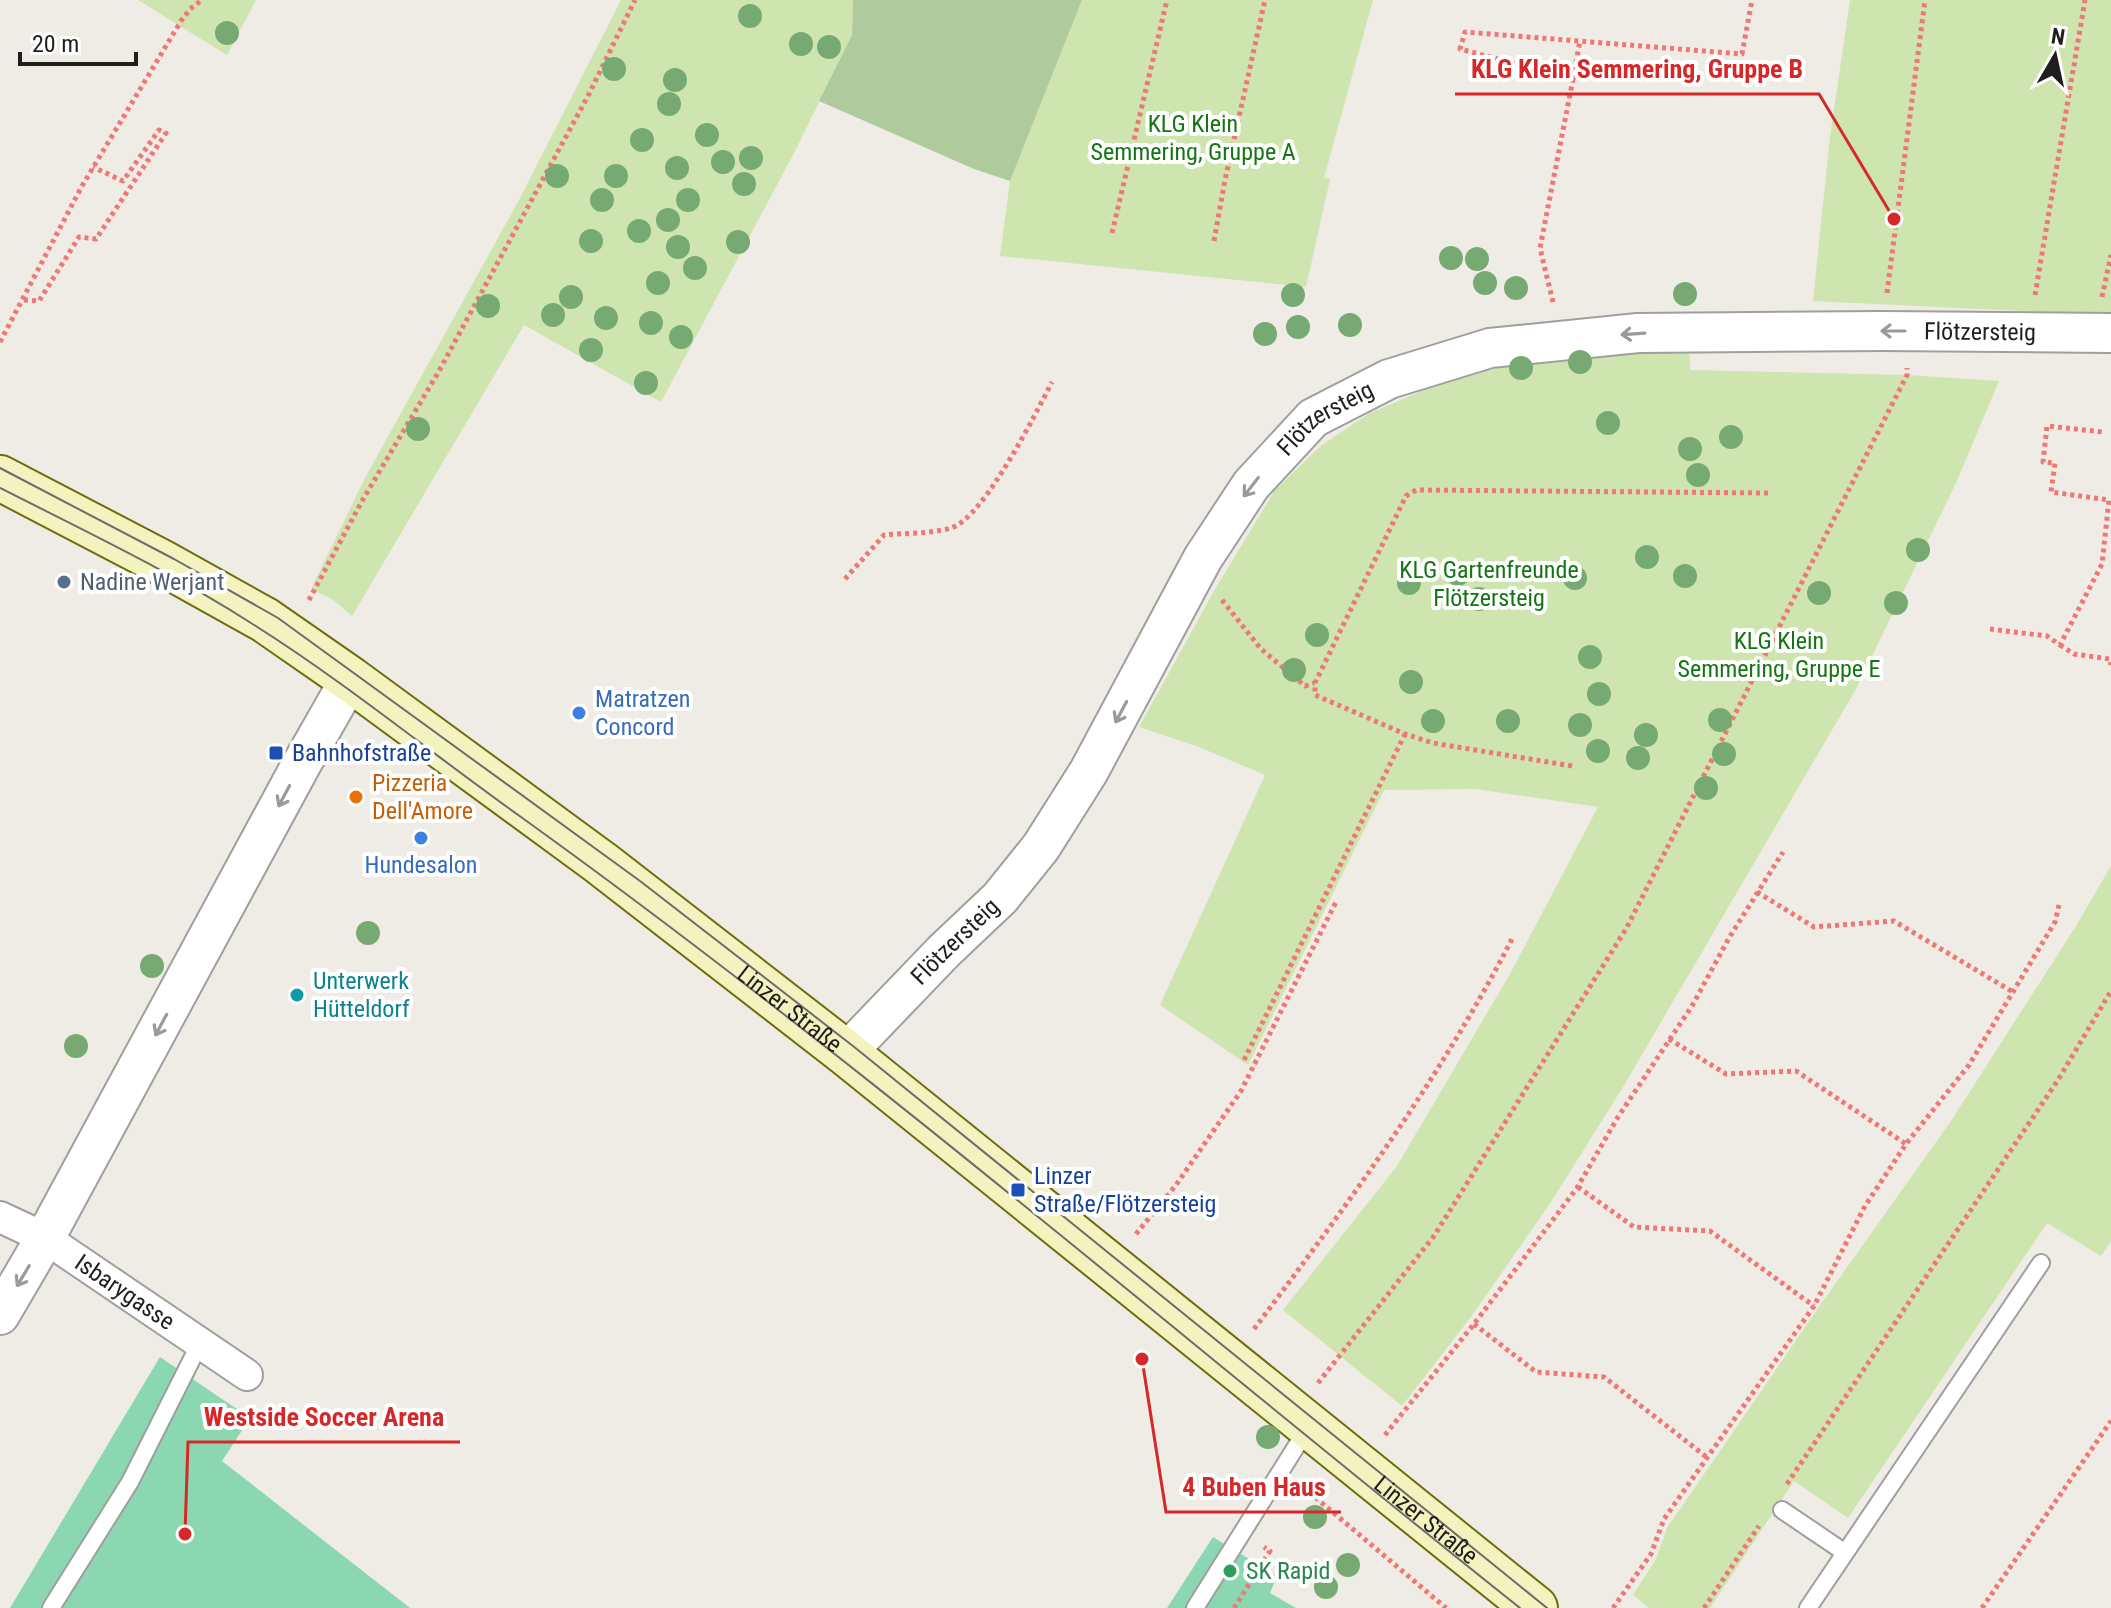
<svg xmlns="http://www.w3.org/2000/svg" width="2111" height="1608" viewBox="0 0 2111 1608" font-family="'Roboto Condensed',sans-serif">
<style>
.grass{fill:#cee5af}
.forest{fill:#afcb9d}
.pitch{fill:#8ad7b2}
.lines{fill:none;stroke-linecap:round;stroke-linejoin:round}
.service-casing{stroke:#9f9f9f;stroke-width:20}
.minor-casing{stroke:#9f9f9f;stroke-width:34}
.tertiary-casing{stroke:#9f9f9f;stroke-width:42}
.secondary-casing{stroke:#6c6d0e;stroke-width:48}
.path{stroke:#ef7876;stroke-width:5;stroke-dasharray:4 4;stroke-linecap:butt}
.service{stroke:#fff;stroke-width:16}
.minor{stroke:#fff;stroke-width:30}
.tertiary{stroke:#fff;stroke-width:38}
.secondary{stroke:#f4f2be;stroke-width:44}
.tram{stroke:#6c6c6c;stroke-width:2}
.tree{fill:#77aa72}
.oneway{stroke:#9a9a9a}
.service-dot{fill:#5c6f8a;stroke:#fff;stroke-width:3}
.shop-dot{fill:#3f7fe0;stroke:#fff;stroke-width:3}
.transit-dot{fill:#1a4fb4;stroke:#fff;stroke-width:3}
.food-dot{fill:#e8710a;stroke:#fff;stroke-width:3}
.culture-dot{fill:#0f9aa8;stroke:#fff;stroke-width:3}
.leisure-dot{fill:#2e9e5b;stroke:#fff;stroke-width:3}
.labels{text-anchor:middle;stroke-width:8;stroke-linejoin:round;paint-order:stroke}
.park-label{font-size:24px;fill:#157514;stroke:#fff}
.street-label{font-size:24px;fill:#1e1e1e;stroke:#fff}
.service-label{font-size:24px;fill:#4e5e75;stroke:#fff;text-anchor:start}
.shop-label{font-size:24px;fill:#366cbe;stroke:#fff;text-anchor:start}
.transit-label{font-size:24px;fill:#164399;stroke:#fff;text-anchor:start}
.food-label{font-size:24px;fill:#c56008;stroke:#fff;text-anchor:start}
.culture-label{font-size:24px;fill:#0d838f;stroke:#fff;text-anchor:start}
.leisure-label{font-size:24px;fill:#27864d;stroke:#fff;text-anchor:start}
.leader{fill:none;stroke:#d62828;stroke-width:3}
.callout-dot{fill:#d62828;stroke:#fff;stroke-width:3}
.callout-label{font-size:26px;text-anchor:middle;font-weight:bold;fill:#d62828;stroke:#fff;stroke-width:8;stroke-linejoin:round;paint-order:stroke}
</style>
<rect width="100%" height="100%" fill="#efebe5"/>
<g class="grass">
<path d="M138,0h118l-29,55z"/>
<path d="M621,0h232l-1,35 -58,118 -133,249 -137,-77 -172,291 -19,-16 -22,-11 54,-111 154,-278z"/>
<path d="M1082,0h291l-49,178 6,1 -24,108 -306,-31 10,-75z"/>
<path d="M1850,0h261v315l-298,-14 17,-164z"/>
<path d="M1689,346l1,24 217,5 92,6 -43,102 -100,206 -233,398 -72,115 -80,115 -69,89 -119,-96 114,-144 113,-192 88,-167 -122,-18 -92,1 -136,275 -88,-60 105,-230 -66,-28 -60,-20 75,-136 61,-101 47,-45 46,-31 70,-30 90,-24z"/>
<path d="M2111,866v375l-10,15 -54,-33 -199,295 -54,-37 -84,127h-61l-16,-13 23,-36 11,-31 154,-224 130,-183 125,-195z"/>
</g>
<path class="forest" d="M853,0h229l-72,181 -36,-12 -155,-68 33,-66z"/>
<g class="pitch">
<path d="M160,1357l90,61 -28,43 188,147h-400z"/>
<path d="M1213,1537l64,39 -7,17 26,15h-129z"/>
</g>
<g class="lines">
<defs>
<g id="service">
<path d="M1782,1510l62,42"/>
<path d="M51,1608l79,-126 70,-139"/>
<path d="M1195,1608l114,-182"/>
<path d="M1808,1608l233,-345"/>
</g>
<g id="minor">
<path id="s1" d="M0,1217l45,21 202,137"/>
</g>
<g id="tertiary">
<path id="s2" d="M846,1053l98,-102 56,-53 41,-51 48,-76 114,-213 48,-73 62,-67 76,-39 101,-31 148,-15 244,-2 229,2"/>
<path d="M0,1315l45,-77 256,-473 49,-86"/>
</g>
<g id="secondary">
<path id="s3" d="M0,478l161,84 104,58 85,59 251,184 245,190 689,555"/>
</g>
</defs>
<use href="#service" class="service-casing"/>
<use href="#minor" class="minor-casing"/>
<use href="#tertiary" class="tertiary-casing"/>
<use href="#secondary" class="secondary-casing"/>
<g class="path">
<path d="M1573,79l7,-38"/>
<path d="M1112,233l55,-233"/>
<path d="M1214,241l11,-61 40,-180"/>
<path d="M1887,293l38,-293"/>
<path d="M2035,295l50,-295"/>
<path d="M2102,297l9,-42"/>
<path d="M24,300l15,1 40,-64 17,2 70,-106 -7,-3 -36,51 -30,-14"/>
<path d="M1553,302l-13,-54 33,-169 -113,-30 5,-17 277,22 10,-54"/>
<path d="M0,342l82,-156 99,-165 9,-12 12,-9"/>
<path d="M845,579l39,-44c21,-2 46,-1 67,-7 32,-9 85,-115 101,-146"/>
<path d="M309,600l53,-99 77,-130 149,-275 47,-96"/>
<path d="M1222,600l39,49 44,37 9,-3"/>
<path d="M1990,629l57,7 13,9 42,-81 7,-64 -58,-8 4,-29 -12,-1 4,-36 56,6"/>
<path d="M2060,645l14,9 36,5 1,6"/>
<path d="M1572,766l-139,-23 -28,-9 -90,-39v-12l91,-187 10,-6 354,3"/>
<path d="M1757,892l57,35 80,-6 119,71"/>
<path d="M1669,1039l57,35 70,-3 110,73"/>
<path d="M1244,1060l161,-326"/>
<path d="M1578,1187l56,40 76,4 104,75"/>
<path d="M1136,1234l40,-49 65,-94 96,-191"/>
<path d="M1474,1324l62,48 68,5 105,82"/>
<path d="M1254,1329c95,-126 187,-252 259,-392"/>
<path d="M1318,1383l116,-147 192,-307 281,-554v-7"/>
<path d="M1385,1435l89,-111 103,-136 41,-71 74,-111 37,-68 54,-86"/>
<path d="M1787,1484l271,-404 53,-89"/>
<path d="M1303,1487l143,121"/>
<path d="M1234,1608l36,-57 -6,-4"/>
<path d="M1613,1608l38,-54 13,-35 150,-213 51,-100 41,-62 63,-79 86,-143 4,-17"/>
<path d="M1704,1608l55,-82"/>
<path d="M1982,1608l129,-187"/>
</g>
<use href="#service" class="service"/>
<use href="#minor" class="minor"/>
<use href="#tertiary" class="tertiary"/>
<use href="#secondary" class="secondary"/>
<g class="tram">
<path d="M0,468l174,91 104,59 362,263 213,165 694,562"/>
<path d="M0,488c85,43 171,84 251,135 94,59 180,130 270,194 345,248 667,527 999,791"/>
</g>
</g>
<g class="tree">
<circle cx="750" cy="16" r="12"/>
<circle cx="227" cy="33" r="12"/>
<circle cx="801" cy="44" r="12"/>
<circle cx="829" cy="47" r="12"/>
<circle cx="614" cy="69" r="12"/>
<circle cx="675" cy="80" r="12"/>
<circle cx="669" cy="104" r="12"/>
<circle cx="707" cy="135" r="12"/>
<circle cx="642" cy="140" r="12"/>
<circle cx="751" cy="158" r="12"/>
<circle cx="723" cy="162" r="12"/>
<circle cx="677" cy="168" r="12"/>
<circle cx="557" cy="176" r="12"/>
<circle cx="616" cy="176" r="12"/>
<circle cx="744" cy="184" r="12"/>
<circle cx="602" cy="200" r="12"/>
<circle cx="688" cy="200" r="12"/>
<circle cx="668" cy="220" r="12"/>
<circle cx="639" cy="231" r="12"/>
<circle cx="591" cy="241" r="12"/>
<circle cx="738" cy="242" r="12"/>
<circle cx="678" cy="247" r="12"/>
<circle cx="1451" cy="258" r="12"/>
<circle cx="1477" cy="259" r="12"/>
<circle cx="695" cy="268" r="12"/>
<circle cx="658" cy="283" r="12"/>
<circle cx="1485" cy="283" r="12"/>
<circle cx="1516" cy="288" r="12"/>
<circle cx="1685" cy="294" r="12"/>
<circle cx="1293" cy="295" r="12"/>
<circle cx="571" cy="297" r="12"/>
<circle cx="488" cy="306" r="12"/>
<circle cx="553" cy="315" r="12"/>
<circle cx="606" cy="318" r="12"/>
<circle cx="651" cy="323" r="12"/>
<circle cx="1350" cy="325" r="12"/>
<circle cx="1298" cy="327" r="12"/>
<circle cx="1265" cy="334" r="12"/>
<circle cx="681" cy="337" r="12"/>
<circle cx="591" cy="350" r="12"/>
<circle cx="1580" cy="362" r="12"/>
<circle cx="1521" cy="368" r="12"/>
<circle cx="646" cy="383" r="12"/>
<circle cx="1608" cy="423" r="12"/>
<circle cx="418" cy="429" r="12"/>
<circle cx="1731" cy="437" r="12"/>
<circle cx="1690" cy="449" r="12"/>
<circle cx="1698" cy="475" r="12"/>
<circle cx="1918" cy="550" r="12"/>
<circle cx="1647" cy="557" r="12"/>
<circle cx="1458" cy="574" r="12"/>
<circle cx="1685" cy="576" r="12"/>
<circle cx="1575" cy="578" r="12"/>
<circle cx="1409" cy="583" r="12"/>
<circle cx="1819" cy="593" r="12"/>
<circle cx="1479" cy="599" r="12"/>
<circle cx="1896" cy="603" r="12"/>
<circle cx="1317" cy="635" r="12"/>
<circle cx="1590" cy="657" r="12"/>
<circle cx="1294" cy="670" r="12"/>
<circle cx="1411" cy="682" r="12"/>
<circle cx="1599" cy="694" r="12"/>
<circle cx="1720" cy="720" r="12"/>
<circle cx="1433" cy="721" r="12"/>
<circle cx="1508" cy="721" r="12"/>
<circle cx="1580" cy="725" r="12"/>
<circle cx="1646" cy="735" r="12"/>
<circle cx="1598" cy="751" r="12"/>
<circle cx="1724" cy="754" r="12"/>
<circle cx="1638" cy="758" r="12"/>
<circle cx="1706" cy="788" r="12"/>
<circle cx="368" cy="933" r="12"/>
<circle cx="152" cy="966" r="12"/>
<circle cx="76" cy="1046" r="12"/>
<circle cx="1268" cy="1437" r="12"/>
<circle cx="1315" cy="1517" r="12"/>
<circle cx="1348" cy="1565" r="12"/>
<circle cx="1326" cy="1587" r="12"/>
</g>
<defs><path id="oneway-shaft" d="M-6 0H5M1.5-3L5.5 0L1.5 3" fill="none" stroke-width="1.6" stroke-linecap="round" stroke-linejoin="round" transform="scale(2)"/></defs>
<g class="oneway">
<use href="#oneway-shaft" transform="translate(1893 331) rotate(-180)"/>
<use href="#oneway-shaft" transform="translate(1633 334) rotate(176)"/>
<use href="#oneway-shaft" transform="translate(1251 487) rotate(128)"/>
<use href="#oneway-shaft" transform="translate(1121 712) rotate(118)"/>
<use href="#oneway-shaft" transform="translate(284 796) rotate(118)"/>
<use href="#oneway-shaft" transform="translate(161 1025) rotate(118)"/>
<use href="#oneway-shaft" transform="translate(23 1276) rotate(121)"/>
</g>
<circle class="service-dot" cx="64" cy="582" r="8"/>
<g class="shop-dot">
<circle cx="579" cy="713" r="8"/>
<circle cx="421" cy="838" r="8"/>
</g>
<g class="transit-dot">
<rect x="268" y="745" width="16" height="16" rx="4"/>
<rect x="1010" y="1182" width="16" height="16" rx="4"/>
</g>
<circle class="food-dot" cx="356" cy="797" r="8"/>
<circle class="culture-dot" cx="297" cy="995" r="8"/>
<circle class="leisure-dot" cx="1230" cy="1571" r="8"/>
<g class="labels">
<g class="park-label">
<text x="1193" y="132">KLG Klein<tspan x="1193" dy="28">Semmering, Gruppe A</tspan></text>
<text x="1489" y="578">KLG Gartenfreunde<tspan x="1489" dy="28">Flötzersteig</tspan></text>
<text x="1779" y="649">KLG Klein<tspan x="1779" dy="28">Semmering, Gruppe E</tspan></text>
</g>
<g class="street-label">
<text dy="8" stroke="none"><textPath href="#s2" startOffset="1476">Flötzersteig</textPath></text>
<text dy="8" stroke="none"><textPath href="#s2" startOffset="804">Flötzersteig</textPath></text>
<text dy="8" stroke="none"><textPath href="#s2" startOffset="156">Flötzersteig</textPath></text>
<text dy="8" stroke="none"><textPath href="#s3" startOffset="954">Linzer Straße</textPath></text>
<text dy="8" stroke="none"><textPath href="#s1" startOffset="146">Isbarygasse</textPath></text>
<text dy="8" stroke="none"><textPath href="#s3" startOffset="1770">Linzer Straße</textPath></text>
</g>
<g class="service-label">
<text x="80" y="590">Nadine Werjant</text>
</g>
<g class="shop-label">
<text x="595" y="707">Matratzen<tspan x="595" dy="28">Concord</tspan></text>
<text x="421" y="873" text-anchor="middle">Hundesalon</text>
</g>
<g class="transit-label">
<text x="292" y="761">Bahnhofstraße</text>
<text x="1034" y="1184">Linzer<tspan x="1034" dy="28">Straße/Flötzersteig</tspan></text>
</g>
<g class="food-label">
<text x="372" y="791">Pizzeria<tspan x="372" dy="28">Dell'Amore</tspan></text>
</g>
<g class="culture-label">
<text x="313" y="989">Unterwerk<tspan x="313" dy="28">Hütteldorf</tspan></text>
</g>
<g class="leisure-label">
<text x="1246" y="1579">SK Rapid</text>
</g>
</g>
<path class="leader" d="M1894 219L1819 94H1455M185 1534L188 1442H460M1142 1359L1166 1512H1341"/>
<g class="callout-dot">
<circle cx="1894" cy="219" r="8"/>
<circle cx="185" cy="1534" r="8"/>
<circle cx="1142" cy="1359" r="8"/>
</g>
<g class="callout-label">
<text x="1637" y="78">KLG Klein Semmering, Gruppe B</text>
<text x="324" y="1426">Westside Soccer Arena</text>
<text x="1254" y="1496">4 Buben Haus</text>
</g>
<g transform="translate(2055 56) rotate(9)" stroke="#ffffff" stroke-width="6" paint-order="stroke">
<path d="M0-6L14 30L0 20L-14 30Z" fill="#1e1e1e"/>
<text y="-12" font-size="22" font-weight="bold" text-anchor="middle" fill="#1e1e1e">N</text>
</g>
<path d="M20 52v12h116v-12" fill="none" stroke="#1e1e1e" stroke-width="4"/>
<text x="32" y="52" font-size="24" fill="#1e1e1e" stroke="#ffffff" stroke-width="6" paint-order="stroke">20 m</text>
</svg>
